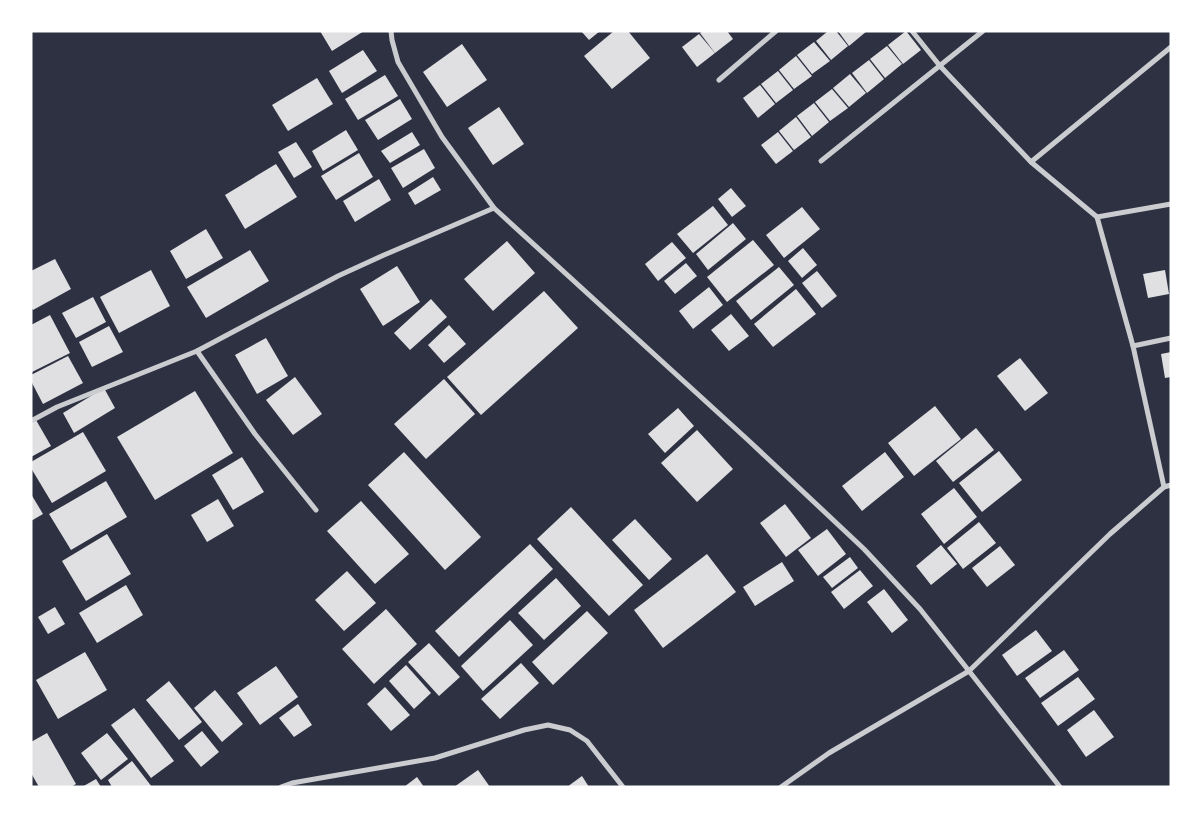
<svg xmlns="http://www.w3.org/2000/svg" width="1202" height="818" viewBox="0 0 1202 818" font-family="'DejaVu Sans',sans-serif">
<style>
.building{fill:#e0e0e3}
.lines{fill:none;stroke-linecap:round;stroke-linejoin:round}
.minor{stroke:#caccd0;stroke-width:5}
</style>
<rect width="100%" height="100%" fill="#2d3142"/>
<g class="building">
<path d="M320,31h44l-32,20z"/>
<path d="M581,31h19l-11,9z"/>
<path d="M614,31h14l22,27 -38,31 -28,-33z"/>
<path d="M703,31h24l6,8 -18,14 -15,-20z"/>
<path d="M828,31h8l12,15 -17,14 -15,-19z"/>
<path d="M838,31h29l-18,15z"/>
<path d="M906,31l15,19 -18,14 -15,-19z"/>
<path d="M699,34l16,19 -18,14 -15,-20z"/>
<path d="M814,42l16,19 -18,13 -15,-19z"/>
<path d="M462,44l25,36 -40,27 -24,-35z"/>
<path d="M887,46l15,18 -17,14 -15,-19z"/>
<path d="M363,50l14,21 -35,22 -13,-22z"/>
<path d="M796,56l16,20 -18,13 -15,-19z"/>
<path d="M869,60l15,19 -17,14 -15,-20z"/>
<path d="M778,71l15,19 -17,13 -15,-19z"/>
<path d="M850,74l16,19 -17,14 -16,-19z"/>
<path d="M385,75l13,21 -40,24 -13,-21z"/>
<path d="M317,78l16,26 -45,27 -16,-26z"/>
<path d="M760,85l15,19 -17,14 -15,-20z"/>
<path d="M832,89l16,19 -18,13 -15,-19z"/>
<path d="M400,99l12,20 -34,21 -13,-20z"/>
<path d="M814,103l15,19 -17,14 -15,-20z"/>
<path d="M499,107l25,37 -31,21 -25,-37z"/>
<path d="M796,117l15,20 -17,13 -15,-19z"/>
<path d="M346,130l12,20 -35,21 -11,-20z"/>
<path d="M412,132l8,13 -30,18 -9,-12z"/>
<path d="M778,132l15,19 -17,13 -15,-19z"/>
<path d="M296,142l16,25 -18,11 -16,-26z"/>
<path d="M424,149l11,19 -32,20 -12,-20z"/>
<path d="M359,153l14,24 -37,23 -15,-24z"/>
<path d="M276,164l21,33 -52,32 -20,-34z"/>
<path d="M433,177l8,13 -26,15 -7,-12z"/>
<path d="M379,179l12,21 -36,22 -12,-21z"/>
<path d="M731,188l15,18 -14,11 -14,-18z"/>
<path d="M713,206l15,19 -35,28 -16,-19z"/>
<path d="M802,207l18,22 -36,29 -18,-23z"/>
<path d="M733,223l13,16 -38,31 -12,-16z"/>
<path d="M206,229l17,29 -37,21 -16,-28z"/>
<path d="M753,240l21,25 -47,37 -20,-25z"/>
<path d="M507,241l28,32 -42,38 -29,-32z"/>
<path d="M672,242l14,16 -28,23 -13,-17z"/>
<path d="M803,248l14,17 -15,13 -14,-17z"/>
<path d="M250,250l19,31 -63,37 -19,-31z"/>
<path d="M55,259l16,30 -38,21 -2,-3v-36z"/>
<path d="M686,263l11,13 -22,18 -11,-13z"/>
<path d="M397,266l23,36 -37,24 -23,-37z"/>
<path d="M779,267l15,18 -43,35 -15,-19z"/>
<path d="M151,270l19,36 -51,27 -19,-36z"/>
<path d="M1165,270l4,24 -21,4 -5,-24z"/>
<path d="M817,271l20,25 -15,12 -20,-25z"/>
<path d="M709,287l14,18 -30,24 -14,-18z"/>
<path d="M796,289l20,25 -43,33 -19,-23z"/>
<path d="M544,291l34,37 -97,87 -34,-38z"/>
<path d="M93,297l13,25 -30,16 -14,-25z"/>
<path d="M431,299l16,18 -37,33 -16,-17z"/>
<path d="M731,314l18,22 -20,15 -18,-21z"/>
<path d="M50,315l20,38 -38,19 -1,-47z"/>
<path d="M449,325l17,19 -22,19 -16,-18z"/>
<path d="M109,326l14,26 -31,15 -13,-25z"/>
<path d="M266,338l22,38 -31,18 -22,-39z"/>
<path d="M1171,352v25l-6,1 -4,-24z"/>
<path d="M68,356l15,27 -40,21 -12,-23v-6z"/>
<path d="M1020,358l28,35 -23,18 -28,-35z"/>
<path d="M295,377l27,37 -29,21 -27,-35z"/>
<path d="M444,379l31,35 -49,45 -32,-35z"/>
<path d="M104,388l11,20 -41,25 -11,-20z"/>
<path d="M195,391l38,62 -78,47 -38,-63z"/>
<path d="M935,406l26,33 -47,37 -26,-33z"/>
<path d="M678,408l16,18 -29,27 -17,-19z"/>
<path d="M36,420l15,26 -20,11v-34z"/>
<path d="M976,428l18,22 -41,32 -17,-21z"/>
<path d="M697,430l36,39 -36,33 -36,-39z"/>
<path d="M83,432l23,39 -54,32 -21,-35v-6z"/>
<path d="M999,451l23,29 -40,32 -23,-29z"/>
<path d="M404,452l77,85 -36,33 -77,-85z"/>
<path d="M885,452l19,25 -42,34 -20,-25z"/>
<path d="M242,457l22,35 -31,18 -21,-35z"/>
<path d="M106,481l21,36 -56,33 -22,-36z"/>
<path d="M954,488l23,29 -33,27 -23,-30z"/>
<path d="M31,494l12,20 -12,7z"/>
<path d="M218,499l16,27 -27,16 -16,-27z"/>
<path d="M361,501l48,53 -34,30 -48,-53z"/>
<path d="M785,504l26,34 -25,19 -26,-34z"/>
<path d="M571,507l72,78 -34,31 -72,-77z"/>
<path d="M635,519l37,40 -23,21 -37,-40z"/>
<path d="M979,522l17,21 -33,26 -16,-21z"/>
<path d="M827,529l19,25 -28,22 -20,-26z"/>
<path d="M107,534l24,40 -45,27 -24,-40z"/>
<path d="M530,544l23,25 -94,88 -24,-26z"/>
<path d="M941,545l16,19 -26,21 -15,-19z"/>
<path d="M1000,546l15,19 -28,22 -15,-19z"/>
<path d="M707,554l29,38 -73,56 -29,-38z"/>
<path d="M850,557l8,11 -26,20 -9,-11z"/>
<path d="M782,562l12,19 -39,25 -12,-19z"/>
<path d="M860,570l13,16 -29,23 -13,-17z"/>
<path d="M347,571l29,32 -32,28 -29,-31z"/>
<path d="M556,578l25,28 -37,34 -26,-27z"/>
<path d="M126,585l17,30 -46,28 -18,-30z"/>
<path d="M884,589l24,31 -16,13 -25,-31z"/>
<path d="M55,607l10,17 -17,10 -10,-17z"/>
<path d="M386,609l31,35 -43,40 -32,-35z"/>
<path d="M587,611l21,22 -55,52 -21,-23z"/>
<path d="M510,620l23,25 -50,46 -22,-25z"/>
<path d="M1036,630l16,21 -35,25 -15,-21z"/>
<path d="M429,643l31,34 -21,19 -31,-34z"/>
<path d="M1064,650l15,20 -39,28 -15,-20z"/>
<path d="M85,652l22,38 -49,29 -22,-39z"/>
<path d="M521,663l18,20 -39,36 -19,-20z"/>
<path d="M406,665l25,28 -17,16 -25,-28z"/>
<path d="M276,666l22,31 -38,28 -23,-32z"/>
<path d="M1078,677l17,22 -37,27 -17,-23z"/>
<path d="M169,681l33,41 -23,18 -33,-40z"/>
<path d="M385,687l25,28 -19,16 -24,-27z"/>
<path d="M215,690l28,34 -21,18 -28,-34z"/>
<path d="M298,704l14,21 -18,12 -15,-19z"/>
<path d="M134,708l40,53 -23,17 -40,-53z"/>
<path d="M1094,710l20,27 -28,20 -19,-27z"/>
<path d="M202,731l17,21 -18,15 -17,-21z"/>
<path d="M47,733l29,51 -5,3h-32l-8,-14v-31z"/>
<path d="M107,733l21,26 -27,21 -20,-27z"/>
<path d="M132,761l20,26h-40l-4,-7z"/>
<path d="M478,770l12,17h-36z"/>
<path d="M582,776l7,11h-22z"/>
<path d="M417,777l7,10h-20z"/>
<path d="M96,779l5,8h-19z"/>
</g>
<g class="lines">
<g class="minor">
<path d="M391,31l1,9 6,22 44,75 52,71 254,232 116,109 56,60 49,62 141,-137 54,-47 7,-2"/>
<path d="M912,31l28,35 91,96 66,55 74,-13"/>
<path d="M719,80l57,-49"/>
<path d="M821,161l162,-130"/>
<path d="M1031,162l140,-115"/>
<path d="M1097,217l36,129 31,141"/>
<path d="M1133,346l38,-8"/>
<path d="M197,351l58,83 61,76"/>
<path d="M31,421l26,-14 140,-56 141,-75 46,-21 110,-47"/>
<path d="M281,787l11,-4 143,-25 89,-28 24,-5 22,5 17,11 36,46"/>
<path d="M781,787l48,-34 140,-82 91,116"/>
</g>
</g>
<rect width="1202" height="818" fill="none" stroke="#ffffff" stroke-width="65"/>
</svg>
